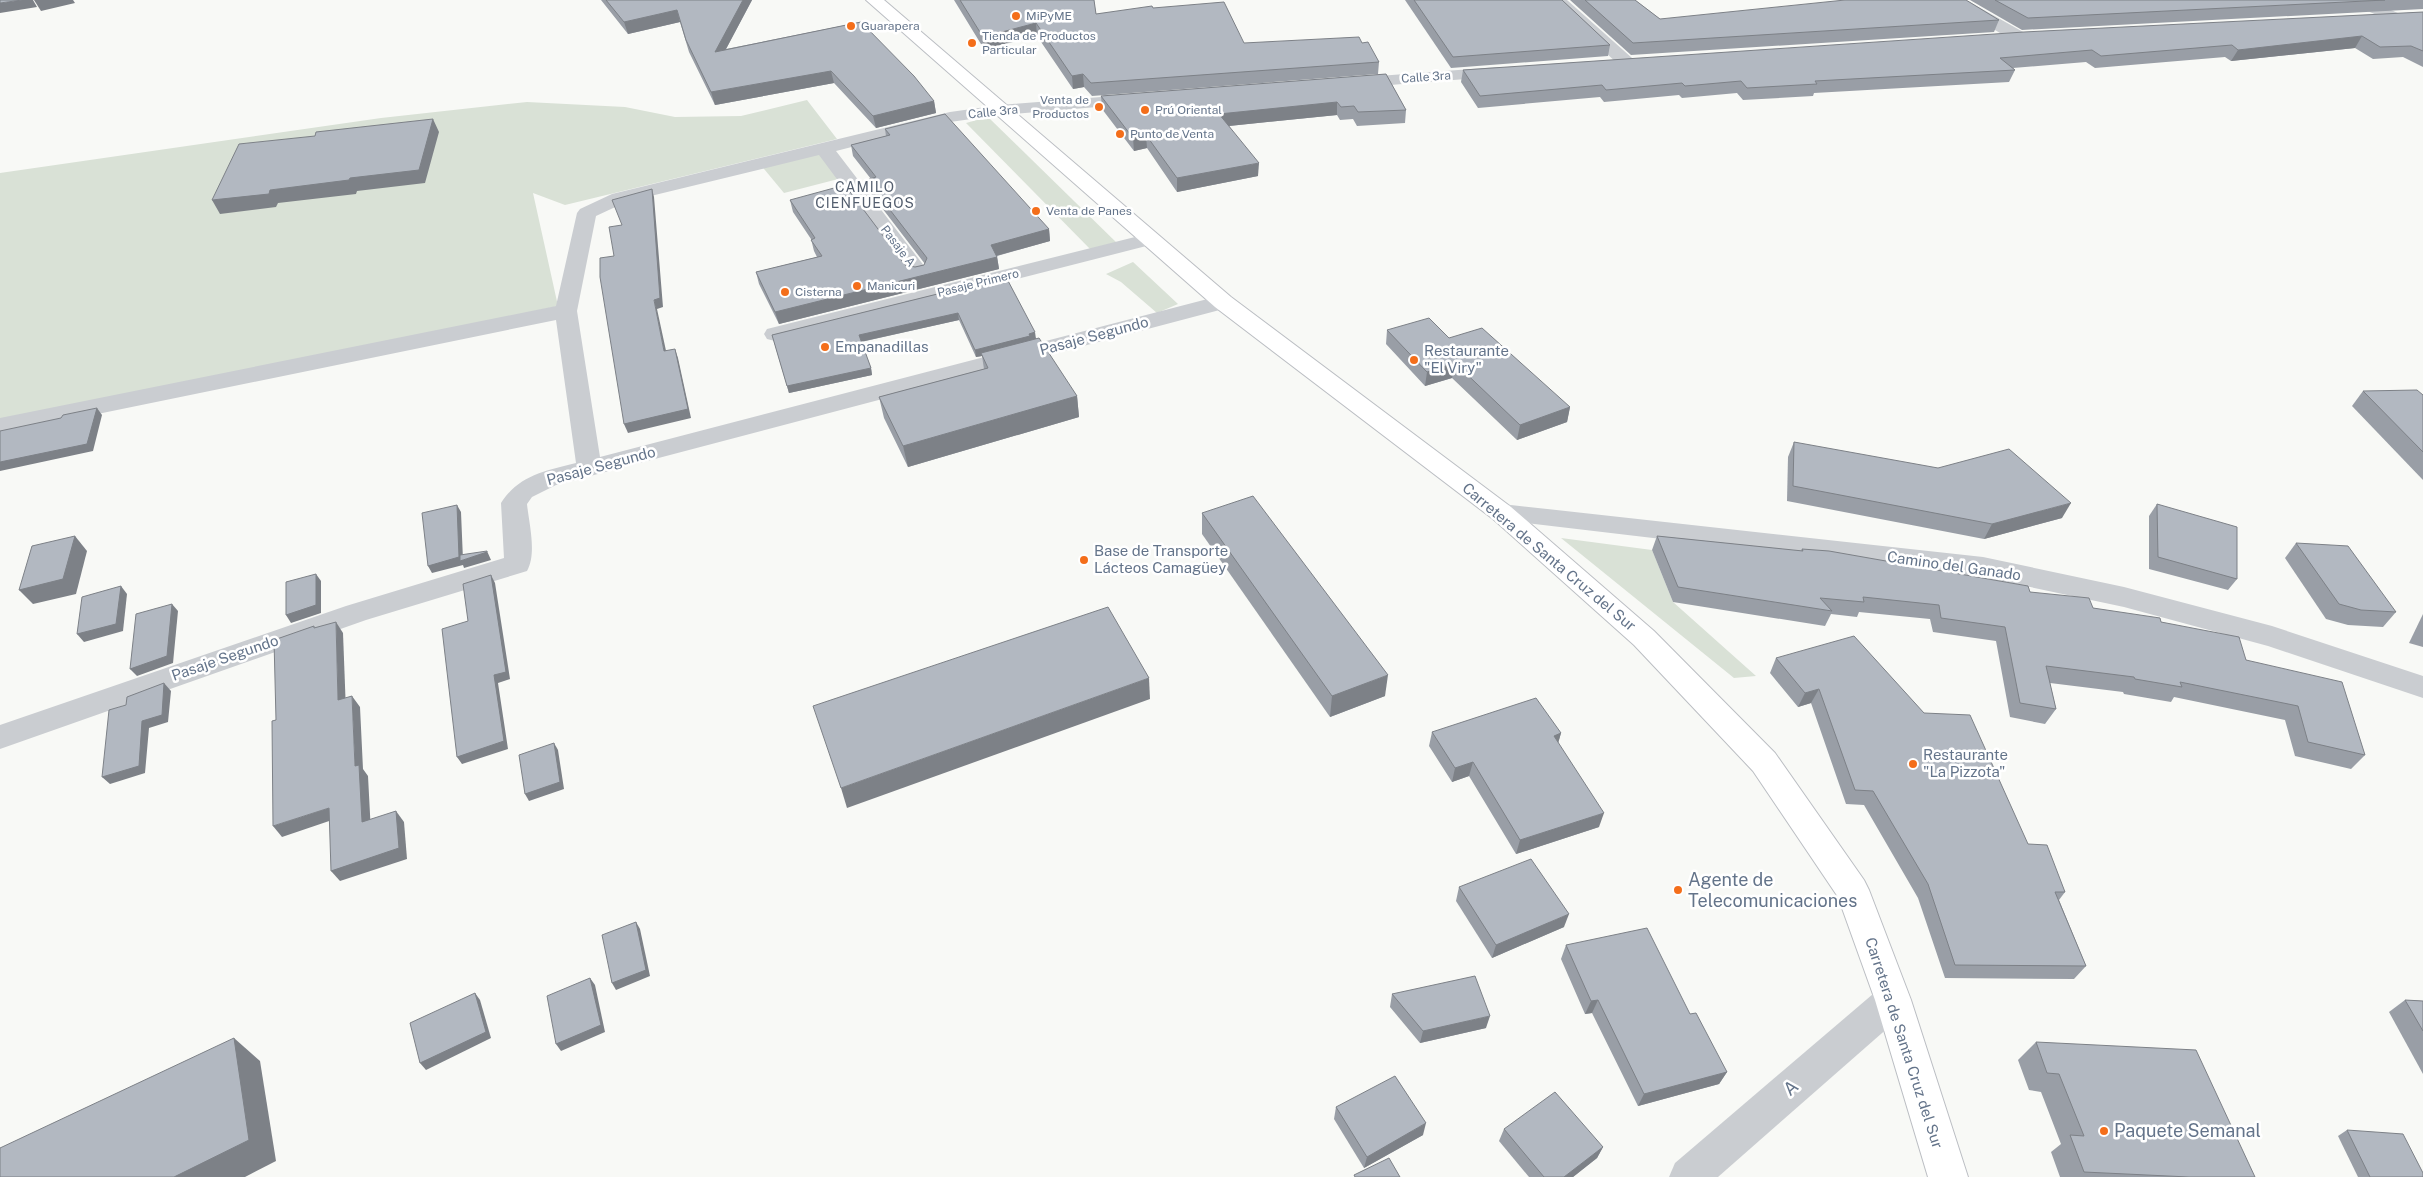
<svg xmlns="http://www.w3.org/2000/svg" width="2423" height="1177" viewBox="0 0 2423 1177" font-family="'Public Sans',sans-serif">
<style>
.green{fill:#d9e1d6}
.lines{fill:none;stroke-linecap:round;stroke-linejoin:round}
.major-casing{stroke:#bbbec3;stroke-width:2}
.minor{fill:#cacdd1;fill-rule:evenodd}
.major{fill:#fff;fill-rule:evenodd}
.wall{fill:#999ea6}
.shaded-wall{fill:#7d8187}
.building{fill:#b2b8c1;stroke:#7d8187}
.poi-dot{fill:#f46e1a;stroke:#fff;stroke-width:2}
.labels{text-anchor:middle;stroke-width:5;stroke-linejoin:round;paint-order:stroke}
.far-poi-label{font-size:12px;fill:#64748a;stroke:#fff;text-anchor:start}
.far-street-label{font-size:12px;fill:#64748a;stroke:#fff}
.far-neighbourhood-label{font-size:14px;letter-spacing:1px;fill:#535e6e;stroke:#fff}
.street-label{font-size:15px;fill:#64748a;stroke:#fff}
.poi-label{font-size:15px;fill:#64748a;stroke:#fff;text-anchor:start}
.near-poi-label{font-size:18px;fill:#64748a;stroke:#fff;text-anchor:start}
.near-street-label{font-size:18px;fill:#64748a;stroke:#fff}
</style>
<rect width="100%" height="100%" fill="#f8f9f6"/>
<g class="green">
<path d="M807,100l30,39 -272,66 -32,-12 25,113 -558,119v-252l381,-55 146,-16 98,5 50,10 66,-1z"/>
<path d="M988,117l131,128 -27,6 -126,-128z"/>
<path d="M824,148l22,29 -62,16 -24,-29z"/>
<path d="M1133,262l45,42 -21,9 -36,-31 -15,-8z"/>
<path d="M1561,538l91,12 21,52 83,74 -22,2z"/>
</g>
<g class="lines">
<defs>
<path id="major" d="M866,0h18l347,297 280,210 143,124 121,122 89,127 5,10 42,110 57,177h-40l-53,-177 -37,-103 -85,-126 -119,-126 -141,-126 -278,-212z"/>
</defs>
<use href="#major" class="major-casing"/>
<g class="minor">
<path d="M1550,0h17l65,58 3,4 -3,4h-12z"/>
<path d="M1946,0h20l59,33 2,4 -2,4h-12z"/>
<path d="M2347,0h21l55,24v11l-74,-32z"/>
<path d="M1498,67l6,1 3,4 -3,4 -152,12 -6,-1 -3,-4 3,-4 6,-1z"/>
<path d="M1139,94l6,1 3,4 -3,4 -145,12 -50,7 -114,29 92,120 -3,5 -8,1 -8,-1 -90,-121 -193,47 -30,14 -19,95 23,146 623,-162 8,2 3,5 -3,5 -675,178 -24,12 -5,7c2,20 10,49 0,67l-161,49 -366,129v-24l346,-119 158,-48 -3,-55c18,-28 44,-32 75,-40l-20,-143 -556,114v-16l556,-112 21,-93 3,-4 32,-15 338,-82 50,-7z"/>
<path d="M1151,233l7,2 3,4 -3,4 -383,98 -8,-2 -3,-5 3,-5z"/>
<path d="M1502,504l481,53 141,30 148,39 151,50v22l-155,-52 -144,-39 -141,-30 -490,-58 -4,-6 4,-6z"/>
<path d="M1893,983l13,5 5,12 -5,12 -188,165h-49l6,-14 205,-175z"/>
</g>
<use href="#major" class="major"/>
</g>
<g class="wall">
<path d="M601,0h151l-26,49 135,-27 73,79 2,12 -60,15 -42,-45 -119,22 -26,-53 -9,-30 -52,12z"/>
<path d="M954,0h140l2,14 57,-6 91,35h118l17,19 -1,12 -286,22 -8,-9 -11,2 -36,-53 -53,13z"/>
<path d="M1405,0h157l48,45 -2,11 -157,12z"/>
<path d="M1570,0h65l25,19 339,1 -5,12 -363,23z"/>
<path d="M1970,0h453v9l-401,21z"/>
<path d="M2423,12v55l-20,-10 -30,2 -18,-11 -124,13 -6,-4 -130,11 -9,-6 -73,6 2,2 -6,12 -195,11 -1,3 -70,4 -6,-7 -55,5 -3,-3 -75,7 -4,-5 -122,11 -17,-26 2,-12z"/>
<path d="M1386,74l20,36 -1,13 -48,3 -4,-7 -13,1 -3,-5 -108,11 29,50 -81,16 -30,-44 -13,3 -32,-42 -1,-13z"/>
<path d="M885,129l164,100 1,12 -53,15 2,13 -220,55 -20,-40 -3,-12 61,-15 -3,-6 -3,-12 -18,-27 -3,-12 115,65 10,2 9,-2 1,-1 -56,-73 -2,-11 4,-1 -18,-23 -2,-11 35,-9z"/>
<path d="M1006,277l30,62 41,57 2,21 -171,50 -24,-49 -5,-21 105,-28 -2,-13 -6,1 -17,-37 -98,22 10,26 1,7 -83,18 -17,-58z"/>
<path d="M1387,330l62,8 121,69 -3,15 -50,18 -65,-62 -27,8 -39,-42z"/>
<path d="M2363,391l60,4v85l-71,-74z"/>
<path d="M1794,442l268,76 -78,21 -197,-38 1,-44z"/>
<path d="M2157,504l80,75 -9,11 -79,-21v-53z"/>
<path d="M1202,513l183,183 -55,21 -128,-183z"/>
<path d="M1657,536l144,15 1,-2 228,43 63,16 68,14 85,38 119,95 -14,14 -56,-13 -10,-36 -111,-23 -3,5 -47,-8 -1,-2 -73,-9 6,26 -11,15 -35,-7 -14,-76 -63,-9 -3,-13 -71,-7 -2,5 -26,-3 -6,12 -152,-24 -21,-52z"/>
<path d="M2296,543l100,69 -13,15 -35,-2 -22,-6 -41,-61z"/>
<path d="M2423,614v33l-14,-4z"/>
<path d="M1776,658l252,186 37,48 -6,8 27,66 -12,13 -129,-1 -27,-80 -54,-93 -18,-1 -35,-101 -13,4 -28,-34z"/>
<path d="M1432,732l129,1 -3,10 41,84 -83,27 -47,-78 -17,6 -23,-36z"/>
<path d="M1459,887l105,40 -72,31 -36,-57z"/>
<path d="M1566,945l161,127 -8,12 -81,22 -46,-93 -7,1 -24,-55z"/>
<path d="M1392,994l94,34 -66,15 -30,-36z"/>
<path d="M2405,1000l18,1v73l-34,-62z"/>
<path d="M2036,1042l219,135h-195l-9,-25 10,-8 -20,-52 -12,-2 -11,-30z"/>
<path d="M1336,1107l87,28 -59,33 -30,-49z"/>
<path d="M1504,1129l99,18 -6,11 -24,19h-44l-30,-36z"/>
<path d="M2347,1130l76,47h-65l-20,-41z"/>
</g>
<g class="shaded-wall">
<path d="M22,0h11l4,7 -37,6v-10z"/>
<path d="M34,0h39l2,3 -34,8z"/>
<path d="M743,0h9l-34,64 -3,-12z"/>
<path d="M677,10l3,12 -52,12 -4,-12z"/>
<path d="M1036,23l1,13 -53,13 -1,-12z"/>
<path d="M2362,36l-7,12 -124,13 7,-11z"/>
<path d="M831,71l3,12 -119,22 -4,-13z"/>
<path d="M1083,74l1,13 -11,2 -1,-13z"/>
<path d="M934,101l2,12 -60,15 -3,-12z"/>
<path d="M1337,102v13l-118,12v-13z"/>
<path d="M433,119l6,13 -14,51 -68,8 -1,3 -78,9 -2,4 -56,7 -8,-14 58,-10 80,-12z"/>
<path d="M1146,135l1,13 -13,3 -1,-13z"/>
<path d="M1259,163l-1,13 -81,16v-14z"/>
<path d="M652,189l2,8 9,110 -6,2 11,51 -4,-9 -10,-51z"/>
<path d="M1049,229l1,12 -58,16 -1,-12z"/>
<path d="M997,257l2,12 -220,55 -4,-12z"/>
<path d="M958,313l1,7 -99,22 -1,-7z"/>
<path d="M1035,332l1,7 -55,14 1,3 -6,1 -1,-7z"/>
<path d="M675,349l3,9 13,60 -63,15 -4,-9z"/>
<path d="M1455,363l-3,15 -27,8 2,-14z"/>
<path d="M871,368l1,7 -83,18 -2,-7z"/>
<path d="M1077,396l2,21 -171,50 -5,-21z"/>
<path d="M1570,407l-3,15 -50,18 3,-15z"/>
<path d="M97,408l5,7 -9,36 -93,20v-9z"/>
<path d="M2071,503l-9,15 -78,21 8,-15z"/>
<path d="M457,505l4,7 2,48 24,-9 4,9 -27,8 -1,-3 -31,8 -4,-7z"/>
<path d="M75,536l12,15 -11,43 -43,10 -14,-14z"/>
<path d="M316,574l5,7v32l-30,10 -5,-8z"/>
<path d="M491,575l4,8 15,96 -12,4 10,66 -46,15 -5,-7 37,-82z"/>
<path d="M121,586l6,8 -4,37 -39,11 -7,-8z"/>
<path d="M172,604l6,7 -5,52 -36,13 -7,-7z"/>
<path d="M336,622l7,11 3,79 -8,-12z"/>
<path d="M1388,675l-3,21 -55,21 2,-21z"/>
<path d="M1149,678l1,21 -303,109 -6,-20z"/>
<path d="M164,683l7,8 -3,31 -19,6 -4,45 -35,11 -8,-7 40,-56z"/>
<path d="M1819,689l-8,14 -13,4 7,-14z"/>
<path d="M352,696l8,11 3,62 5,7 3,57 -9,-11 -7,-56z"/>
<path d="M1561,733l-4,14 -3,-11z"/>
<path d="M554,743l4,7 6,39 -35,12 -4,-7z"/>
<path d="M1473,762l-4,14 -17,6 3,-14z"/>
<path d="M329,808l9,10 -56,19 -9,-11z"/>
<path d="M396,811l8,11 3,37 -67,22 -9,-10z"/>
<path d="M1604,813l-5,14 -83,27 4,-14z"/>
<path d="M1569,914l-5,13 -72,31 4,-13z"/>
<path d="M636,922l4,7 10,47 -34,14 -4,-7z"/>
<path d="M590,978l5,7 10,47 -44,19 -5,-7z"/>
<path d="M475,993l5,7 11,38 -65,32 -6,-7z"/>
<path d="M1598,1000l-6,13 -7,1 6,-13z"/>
<path d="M1490,1016l-4,12 -66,15 3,-12z"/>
<path d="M234,1038l26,23 16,100 -31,16h-71z"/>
<path d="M1727,1072l-8,12 -81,22 6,-12z"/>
<path d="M1426,1123l-3,12 -59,33 3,-11z"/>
<path d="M1603,1147l-6,11 -24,19h-9z"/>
</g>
<g class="building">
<path d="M0,0h22l-22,3z"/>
<path d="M606,0h137l-28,52 146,-30 53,54 20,25 -61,15 -42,-45 -120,21 -25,-52 -9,-30 -53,12z"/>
<path d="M960,0h134l2,14 56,-8 1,2 71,-6 20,41 115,-6 3,6 6,-1 11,20 -288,21 -8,-9 -11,2 -36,-53 -53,14z"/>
<path d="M1414,0h148l48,45 -157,12z"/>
<path d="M1585,0h50l25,19 185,-19h121l33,20 -366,23z"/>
<path d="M1995,0h390l-357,18z"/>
<path d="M2423,12v39l-12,-5 -31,1 -18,-11 -124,14 -6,-5 -131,11 -9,-6 -92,8 15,12 -200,11 2,3 -70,4 -6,-7 -56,5 -3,-3 -76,7 -4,-5 -122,11 -17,-26 561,-38z"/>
<path d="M1386,74l20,36 -48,2 -4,-6 -13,1 -4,-5 -118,12 40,49 -82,15 -31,-43 -13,3 -32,-42z"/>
<path d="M945,114l104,115 -58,16 6,12 -222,55 -19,-40 66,-16 -11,-16 4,-2 -25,-38 55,-15 60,80 10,2 9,-2 3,-7 -60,-78 9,-3 -25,-32 39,-10 -5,-6z"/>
<path d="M433,119l-14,51 -69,8 -1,2 -79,10 -1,4 -57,6 27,-56 76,-8 1,-4z"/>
<path d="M652,189l8,109 -6,2 10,51 11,-2 13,60 -64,15 -24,-147v-19l14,-2 -5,-29 13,-2 -10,-25z"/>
<path d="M1006,277l29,55 -6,2 1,2 -55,14 -17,-37 -99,22 12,33 -84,18 -15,-51z"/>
<path d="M1429,318l20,20 33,-10 88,79 -50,18 -65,-62 -28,9 -40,-42z"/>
<path d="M1039,338l38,58 -174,50 -24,-49 109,-29 -7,-15z"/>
<path d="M2417,390l6,5v57l-60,-61z"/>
<path d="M97,408l-10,36 -87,18v-31l61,-13 2,-3z"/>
<path d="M1794,442l144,26 71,-19 62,54 -79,21 -199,-38z"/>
<path d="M1253,496l135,179 -56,21 -130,-183z"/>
<path d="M2157,504l80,23v52l-79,-22z"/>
<path d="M457,505l2,52 -31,9 -6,-53z"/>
<path d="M75,536l-12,43 -44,11 13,-44z"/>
<path d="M1657,536l146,15 -1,-2 27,2 199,35 2,6 59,6 4,10 67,10 1,4 78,15 7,23 96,22 23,73 -57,-13 -10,-36 -118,-24 2,5 -47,-8 -1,-2 -88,-11 10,43 -36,-6 -15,-76 -64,-9 -2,-13 -76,-8 1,5 -44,-4 12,13 -154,-24z"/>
<path d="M2296,543l52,3 48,66 -35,-2 -22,-6z"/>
<path d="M487,551v1l-27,9v-6z"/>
<path d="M316,574v31l-30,10v-33z"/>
<path d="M491,575l15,97 -12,3 10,66 -47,16 -15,-128 26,-8 -5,-37z"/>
<path d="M121,586l-5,38 -39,10 5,-37z"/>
<path d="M172,604l-5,52 -37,13 6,-55z"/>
<path d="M1108,607l41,71 -308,110 -28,-82z"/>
<path d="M336,622l2,78 14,-4 3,70 4,-1 3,57 34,-11 3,37 -68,23 -2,-63 -56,18 -1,-105 4,-1 -2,-80 40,-14v2z"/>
<path d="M1854,636l70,77 46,2 58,129 19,1 18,47h-10l31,74 -131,-1 -27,-81 -55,-93 -18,-1 -36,-101 -14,4 -29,-35z"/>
<path d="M164,683l-2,32 -20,6 -3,45 -37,11 7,-67 17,-5 1,-8z"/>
<path d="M1536,698l25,35 -7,3 50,77 -84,27 -47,-78 -18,6 -23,-36z"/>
<path d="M554,743l6,39 -35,12 -6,-39z"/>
<path d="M1531,859l38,55 -73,31 -37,-58z"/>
<path d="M636,922l10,48 -34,13 -10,-48z"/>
<path d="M1647,928l43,86 6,-1 31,59 -83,22 -46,-94 -7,1 -25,-56z"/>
<path d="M1475,976l15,40 -67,15 -31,-37z"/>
<path d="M590,978l11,47 -45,19 -9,-48z"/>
<path d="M475,993l11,39 -66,31 -10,-40z"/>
<path d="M2405,1000l18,1v30z"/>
<path d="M234,1038l15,102 -75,37h-174v-29z"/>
<path d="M2036,1042l160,8 59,127h-66l-105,-5 -14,-37 14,1 -25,-62 -12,-1z"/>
<path d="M1395,1076l31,47 -59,34 -31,-50z"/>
<path d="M1555,1092l48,55 -39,30h-20l-40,-48z"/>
<path d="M2347,1130l56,4 20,39v4h-53z"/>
<path d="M1389,1158l11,19h-45l-1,-2z"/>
</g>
<g class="poi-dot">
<circle cx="1016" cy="16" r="5"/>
<circle cx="851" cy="26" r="5"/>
<circle cx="972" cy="43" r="5"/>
<circle cx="1099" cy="107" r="5"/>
<circle cx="1145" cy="110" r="5"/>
<circle cx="1120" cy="134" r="5"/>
<circle cx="1036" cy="211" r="5"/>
<circle cx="857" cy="286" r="5"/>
<circle cx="785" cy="292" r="5"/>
<circle cx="825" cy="347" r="5"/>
<circle cx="1414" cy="360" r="5"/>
<circle cx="1084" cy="560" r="5"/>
<circle cx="1913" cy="764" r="5"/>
<circle cx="1678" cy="890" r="5"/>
<circle cx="2104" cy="1131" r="5"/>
</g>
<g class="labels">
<g class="far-poi-label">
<text x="1026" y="20">MiPyME</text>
<text x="861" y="30">Guarapera</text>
<text x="982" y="40">Tienda de Productos<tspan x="982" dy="14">Particular</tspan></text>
<text x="1089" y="104" text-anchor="end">Venta de<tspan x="1089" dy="14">Productos</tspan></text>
<text x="1155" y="114">Prú Oriental</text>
<text x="1130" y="138">Punto de Venta</text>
<text x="1046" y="215">Venta de Panes</text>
<text x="867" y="290">Manicuri</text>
<text x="795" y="296">Cisterna</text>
</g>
<g class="far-street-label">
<text transform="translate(1426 77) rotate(-4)" y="4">Calle 3ra</text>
<text transform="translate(993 112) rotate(-6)" y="4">Calle 3ra</text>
<text transform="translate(898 246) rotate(53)" y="4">Pasaje A</text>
<text transform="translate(978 283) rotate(-14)" y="4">Pasaje Primero</text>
</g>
<g class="far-neighbourhood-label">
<text x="865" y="192">CAMILO<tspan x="865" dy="16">CIENFUEGOS</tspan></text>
</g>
<g class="street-label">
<text transform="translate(1094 336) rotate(-15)" y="5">Pasaje Segundo</text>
<text transform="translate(601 466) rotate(-15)" y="5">Pasaje Segundo</text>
<text transform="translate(1549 557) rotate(40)" y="5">Carretera de Santa Cruz del Sur</text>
<text transform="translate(1954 566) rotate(8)" y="5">Camino del Ganado</text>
<text transform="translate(225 658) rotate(-19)" y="5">Pasaje Segundo</text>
<text transform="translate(1904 1043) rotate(72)" y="5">Carretera de Santa Cruz del Sur</text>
</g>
<g class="poi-label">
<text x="835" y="352">Empanadillas</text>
<text x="1424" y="356">Restaurante<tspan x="1424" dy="17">"El Viry"</tspan></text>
<text x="1094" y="556">Base de Transporte<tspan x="1094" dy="17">Lácteos Camagüey</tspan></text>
<text x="1923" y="760">Restaurante<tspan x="1923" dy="17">"La Pizzota"</tspan></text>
</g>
<g class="near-poi-label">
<text x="1688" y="886">Agente de<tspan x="1688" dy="21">Telecomunicaciones</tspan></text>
<text x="2114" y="1137">Paquete Semanal</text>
</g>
<g class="near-street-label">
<text transform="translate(1791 1088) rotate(-41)" y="6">A</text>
</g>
</g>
</svg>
